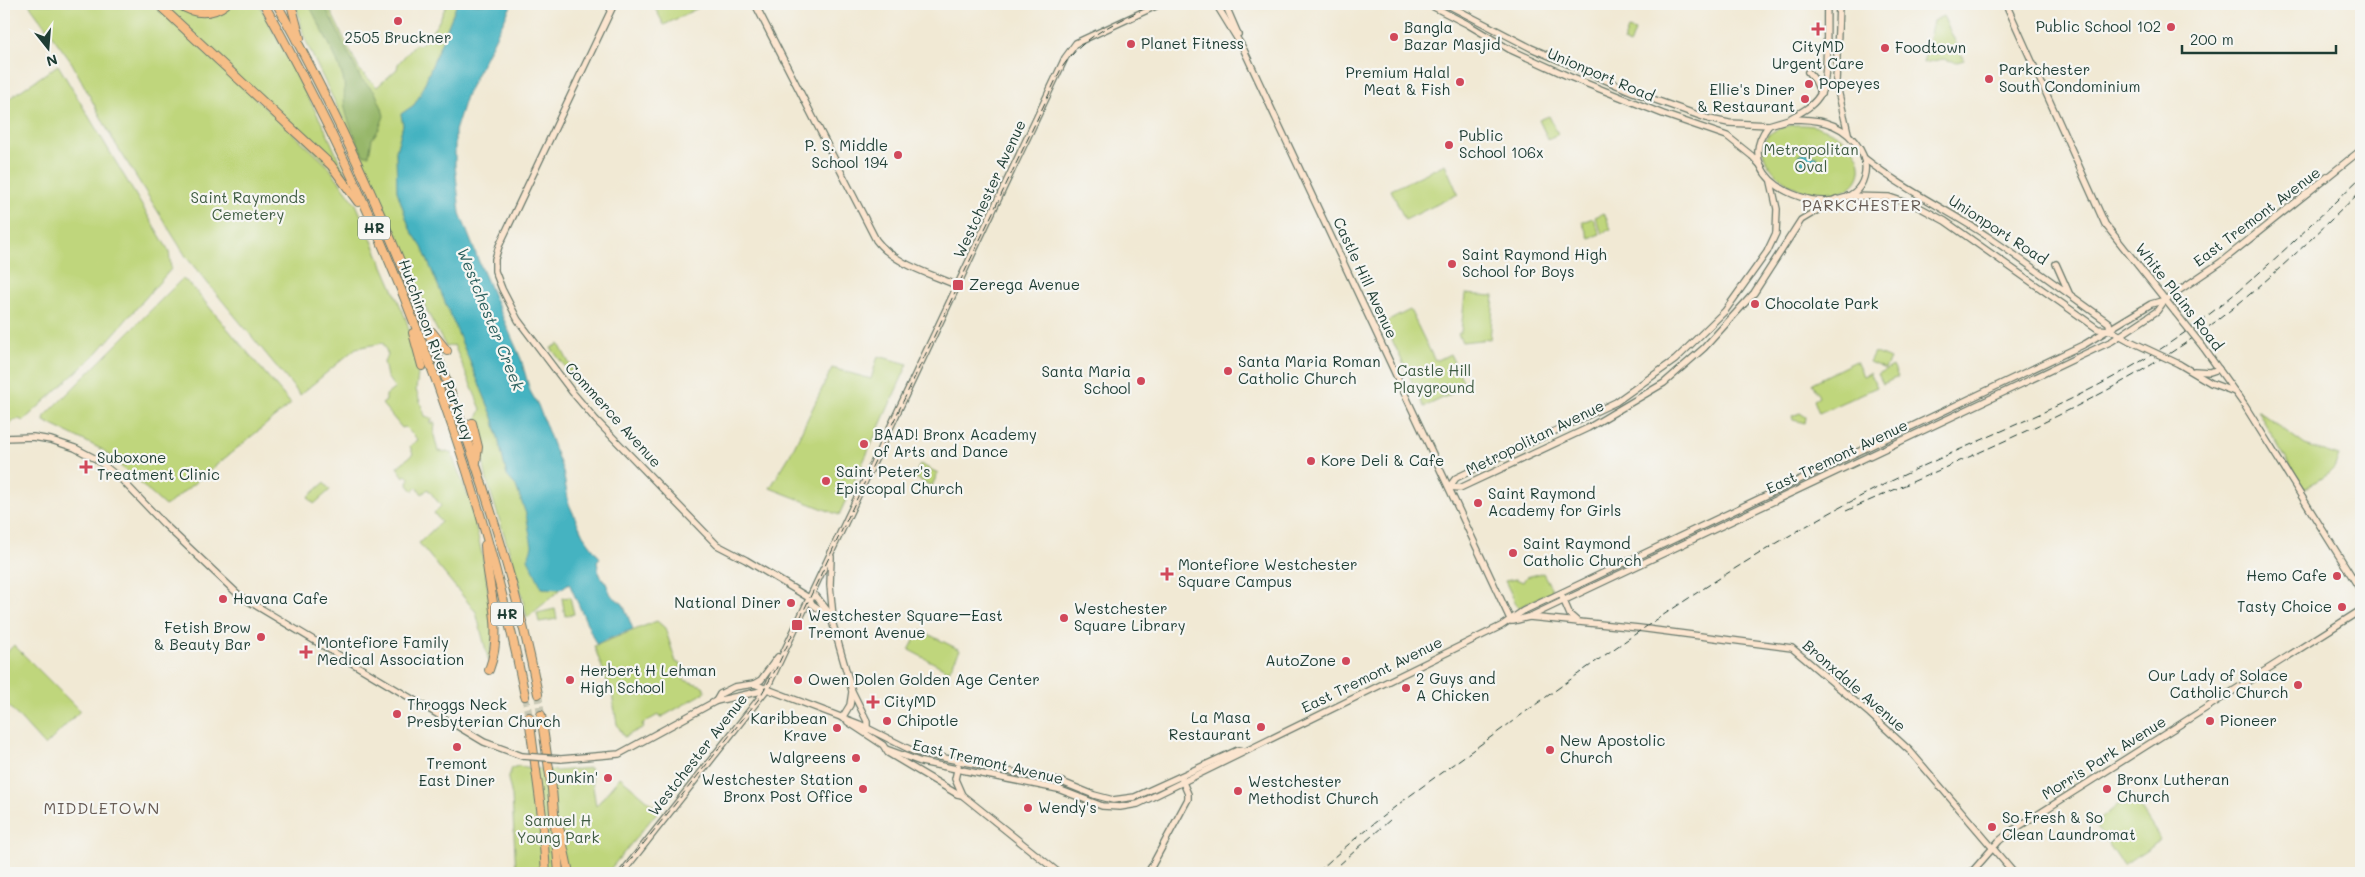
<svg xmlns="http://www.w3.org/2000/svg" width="2365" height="877" viewBox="0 0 2365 877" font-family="Mali,sans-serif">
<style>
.green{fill:#bfd67b;stroke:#6f8a58}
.forest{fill:#97b76b;stroke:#5b7a50}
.water{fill:#45b3c1;stroke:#32787a}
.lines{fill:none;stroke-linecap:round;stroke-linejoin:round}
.highway-tunnel{stroke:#c7c7b4;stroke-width:8;stroke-dasharray:8 4;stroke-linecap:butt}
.secondary-casing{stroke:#68796c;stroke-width:8}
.highway-casing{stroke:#68796c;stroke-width:10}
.secondary{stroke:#fbe5cf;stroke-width:5.5}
.highway{stroke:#f6be87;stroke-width:8}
.rail{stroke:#1f3d34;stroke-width:1;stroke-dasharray:8 4;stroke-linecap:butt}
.secondary-bridge-casing{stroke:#68796c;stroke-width:8;stroke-linecap:butt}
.secondary-bridge{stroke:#fbe5cf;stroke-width:5.5}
.poi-dot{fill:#d1495b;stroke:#f6f6f2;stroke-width:2}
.labels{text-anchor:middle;stroke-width:4.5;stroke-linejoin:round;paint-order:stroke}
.shield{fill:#f6f6f2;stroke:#60746d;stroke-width:1}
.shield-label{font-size:14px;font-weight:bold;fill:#1f3d34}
.poi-label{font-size:15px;fill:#1f3d34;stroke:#f6f6f2;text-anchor:start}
.street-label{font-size:15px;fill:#1f3d34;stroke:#f6f6f2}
.park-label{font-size:15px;fill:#3f5c42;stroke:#f6f6f2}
.neighbourhood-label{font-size:16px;letter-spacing:1px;fill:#685c55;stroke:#f6f6f2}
.water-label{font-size:16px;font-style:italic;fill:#2a605e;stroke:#f6f6f2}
</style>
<rect width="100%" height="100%" fill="#f6f6f2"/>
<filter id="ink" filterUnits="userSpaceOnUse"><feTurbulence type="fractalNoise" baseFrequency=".02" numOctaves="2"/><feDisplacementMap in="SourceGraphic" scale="10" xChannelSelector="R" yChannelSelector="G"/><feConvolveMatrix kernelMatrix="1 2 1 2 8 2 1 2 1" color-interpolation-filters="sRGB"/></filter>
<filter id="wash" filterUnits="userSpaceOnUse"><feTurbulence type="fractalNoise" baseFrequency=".0096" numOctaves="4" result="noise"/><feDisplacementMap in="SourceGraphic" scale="20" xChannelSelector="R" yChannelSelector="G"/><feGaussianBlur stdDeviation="1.12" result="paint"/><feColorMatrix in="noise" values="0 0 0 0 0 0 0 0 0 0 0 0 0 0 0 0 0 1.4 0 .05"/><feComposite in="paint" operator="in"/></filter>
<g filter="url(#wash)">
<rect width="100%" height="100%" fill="#f1e9d4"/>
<g class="green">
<path d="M29,4h125l174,162 28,38 50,115 13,47 -3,24 9,26 8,3 -4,4h6l-1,12 4,16 13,2 19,48 14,62 10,65 -5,34 -13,-50 -57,-69 22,-21 -7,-9 7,-7 -13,-17 -6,5 -5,-7 -4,4 -5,-6 1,-7 -3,-3 -2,2 -7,-10 16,-13 -3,-8 8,-6 -13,-13 -3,1 -20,-24 4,-3v-6l9,-7 -8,-11 -3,-15 4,-7 -5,-12 -27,5 -56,47 -113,-137 -75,-120 -40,-75z"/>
<path d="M162,4h13l6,5 44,-1 6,-4h28l67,127 24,54z"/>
<path d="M184,4h38c-15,5 -24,6 -38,0z"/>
<path d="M296,4h31l32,65 18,18 20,-18 1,-5 17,-20 5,1 17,-20 10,-21h10l-37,91 -6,10 -13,9 2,11 -7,26 1,40 13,38 12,18 71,170 14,59 9,10 10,28 16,74 19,1 -34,29 -11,-46 -29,-91 -11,-54v-6l5,-12 -27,-64 -8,2 -18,-34 -26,-65 -45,-100 -42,-87 -11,-24z"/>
<path d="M653,4h53l-42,21z"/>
<path d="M1943,16l21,44 -7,2 -14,-3 -20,4 10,-42z"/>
<path d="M1628,29l7,2 -5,14 -7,-3z"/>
<path d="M58,65l105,176 6,10 2,18 -75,85 -73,67 -4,-2 -7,2 -3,5h-5v-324z"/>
<path d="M1549,116l9,18 -10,5 -9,-19z"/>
<path d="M1793,125c17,-1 33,2 47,12 27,17 29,51 -7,57 -50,8 -106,-59 -40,-69z"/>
<path d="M1445,164l13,30 -53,26 -14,-30z"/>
<path d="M1604,213l7,16 -9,4 -7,-16z"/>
<path d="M1593,218l7,16 -11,4 -7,-16z"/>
<path d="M182,279l7,4 102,121 -121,99 -5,3 -62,-56 -59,-29 1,-5z"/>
<path d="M1465,294l29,2 -4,43 -28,3 -4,-8 3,-2z"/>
<path d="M1410,310l24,49 4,1 12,-6 16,33 -42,20 -40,-84z"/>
<path d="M559,344l26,49 -34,-45z"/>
<path d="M1874,352l16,7 -5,10 -16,-7z"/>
<path d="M878,356l30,8 -69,151 -69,-27 20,-33 42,-87 39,11z"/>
<path d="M1856,361l7,15 7,-3 7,14 -58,26 -5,-13 5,-3 -7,-14z"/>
<path d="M1893,366l5,11 -15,7 -5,-10z"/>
<path d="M2257,410l48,35 34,11 -5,12 -5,5 -25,16z"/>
<path d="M1800,413l6,4 -1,6 -12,-3 -1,-4z"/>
<path d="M920,464l18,9 -6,13 -18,-9z"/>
<path d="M324,483l6,7 -16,14 -6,-7z"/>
<path d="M1543,573l10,18 -35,17 -13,-27 11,-2 7,3 3,-5z"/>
<path d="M570,597l4,17 -9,2 -3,-18z"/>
<path d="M555,609l2,10 -18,3 -2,-9z"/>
<path d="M657,621l8,7 11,34 5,2 3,16 19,6 3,6 -46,26 -2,-3 -16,9 2,3 -20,10 -7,-13 -5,-30 -18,-48z"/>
<path d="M920,630l40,20 -11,21 -40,-21z"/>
<path d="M14,645l66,66 -35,35 -41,-45v-46z"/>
<path d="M518,766l39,5 33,-3 6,38 24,-29 39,33 -52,63h-91l-4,-77 -4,-17 4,-11z"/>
<path d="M2131,794l30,46 -38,25 -28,-41z"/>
</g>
<path class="forest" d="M309,4h15l37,75 14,13 7,16 2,8 -5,13 -7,10 -3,16h-6c-6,-15 -15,-31 -18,-47 -2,-10 1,-19 -2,-30 -8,-27 -23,-50 -34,-74z"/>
<g class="water">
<path d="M457,4h55l-46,92 -11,35v34l5,48 19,49 42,97 9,32 8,14 25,66 6,33 14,31 17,23 -3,3 2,13 7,9 5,12 12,9 10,25 -37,15 -27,-61 -8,6 -19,-1 -14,-29 4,-13 -6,-32 -10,-28 -9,-10 -14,-59 -71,-170 -12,-18 -13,-38 -1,-40 7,-26 -2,-11 13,-9 6,-10z"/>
<path d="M1804,153l13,3 2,8 -8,3 -9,-3 -4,-8z"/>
</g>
</g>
<g filter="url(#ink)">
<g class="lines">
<g class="highway-tunnel">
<path d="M538,694l3,21"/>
<path d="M525,696l4,21"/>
</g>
<defs>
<g id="secondary">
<path d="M614,4l-115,242 -4,13v12l7,18 16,31 55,73 23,27 121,125 29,15 63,38"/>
<path d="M755,4l121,236c18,24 55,34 82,46"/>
<path d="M1216,4l27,44 268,573"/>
<path d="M1225,4l13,30"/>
<path d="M1428,4l39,20 42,25 61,28 93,37 64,22 25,20 10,11"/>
<path d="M1446,4l85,44 102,44 76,27 20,4 40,2"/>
<path d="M1839,4l-3,78 12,51"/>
<path d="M2006,4l99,220 70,88"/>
<path d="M1808,72l7,8 6,14"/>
<path d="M1791,118c12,-7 23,-12 30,-25 8,-15 5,-70 6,-89"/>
<path d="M1789,119c25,0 50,2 66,23 8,10 13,21 9,35 -14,53 -144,10 -95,-52z"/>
<path d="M1864,158c39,31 82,51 123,78 42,28 81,58 122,87l1,7"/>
<path d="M1848,196l41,1 30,10 26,14 153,108 12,1 20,11"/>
<path d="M2056,264l13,29"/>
<path d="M2203,347l42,59 116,185"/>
<path d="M2179,364l32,19 24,9"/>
<path d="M2194,371l16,1 9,-3"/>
<path d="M4,438l29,-1 18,3 24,8 21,11 25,20 42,44 77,73 244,146 38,14"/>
<path d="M1449,487l11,1 128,-60 76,-45 40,-35 50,-55 47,-73 35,-21"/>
<path d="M1449,487l7,-9 160,-76 59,-42 50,-49 42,-59 9,-19 1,-24 -6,-27"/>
<path d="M831,557l-1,28 3,32"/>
<path d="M1561,594l9,21 8,7"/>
<path d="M809,598l7,-2 14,18 22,77 15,30v9"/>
<path d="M809,598l3,6 17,12"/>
<path d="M1529,617l110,11 153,20 78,66 40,37 104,122"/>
<path d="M1513,621l16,-4 583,-276 45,-30 8,-11"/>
<path d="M754,684l7,-4 17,-23"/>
<path d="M716,701l4,-7 14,-7 20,-3 105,40 56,28 147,30 32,13 19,5 22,-3 103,-47 5,1"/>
<path d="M842,718l8,-13 2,-13"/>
<path d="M848,722l35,23 5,8 69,41 5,1 97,78"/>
<path d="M886,749l35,13 137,27 44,17 18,1 18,-3 363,-178 22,-15 562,-267 66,-40 14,-4 56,-38 140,-112"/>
<path d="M561,759l58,-5 97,-53 50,-11"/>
<path d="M958,766l-3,13 7,16"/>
<path d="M622,873l144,-183 299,-632 11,-15 84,-39"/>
<path d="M1148,873l40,-74v-5l-6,-14"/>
<path d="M1971,873l28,-32 11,-9 351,-222"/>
</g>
<g id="highway">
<path d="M158,4l173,161 27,37"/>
<path d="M179,4c15,11 33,11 47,0"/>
<path d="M264,4c119,215 213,451 261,692"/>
<path d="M277,4c71,129 130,264 179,403 33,94 63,189 82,287"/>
<path d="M291,4l9,34"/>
<path d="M432,332l15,19"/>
<path d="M413,333l9,33"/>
<path d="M472,423l6,24 -2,15"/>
<path d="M485,545c2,42 20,84 4,125"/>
<path d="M541,715l11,74 7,84"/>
<path d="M529,717l13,99 4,57"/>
<path d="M560,831l9,42"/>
</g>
</defs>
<use href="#secondary" class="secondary-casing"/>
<use href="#highway" class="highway-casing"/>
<use href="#secondary" class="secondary"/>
<use href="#highway" class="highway"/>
<g class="rail">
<path d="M1846,511c112,-50 234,-98 335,-165 67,-44 123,-100 180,-155"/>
<path d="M620,873l138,-173 18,-31 285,-600c23,-35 58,-48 94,-65"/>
<path d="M1317,873c56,-54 122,-98 185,-144 114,-83 225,-162 350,-228 95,-51 199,-85 291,-141 83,-50 149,-117 218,-183"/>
<path d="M1330,873l60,-53"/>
</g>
<defs>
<g id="secondary-bridge">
<path d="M2175,312l28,35"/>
<path d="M2130,341l49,23"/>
<path d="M522,756l39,3"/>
</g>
</defs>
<use href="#secondary-bridge" class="secondary-bridge-casing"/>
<use href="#secondary-bridge" class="secondary-bridge"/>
</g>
</g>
<g class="poi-dot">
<circle cx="398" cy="21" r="5"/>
<circle cx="2171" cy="27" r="5"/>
<path d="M1815.5 21.5h5v5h5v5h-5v5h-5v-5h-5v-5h5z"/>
<circle cx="1394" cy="37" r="5"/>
<circle cx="1131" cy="44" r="5"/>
<circle cx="1885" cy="48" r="5"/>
<circle cx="1989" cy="79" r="5"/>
<circle cx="1460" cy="82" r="5"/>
<circle cx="1809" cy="84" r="5"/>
<circle cx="1805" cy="99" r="5"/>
<circle cx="1449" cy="145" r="5"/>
<circle cx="898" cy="155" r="5"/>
<circle cx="1452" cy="264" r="5"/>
<rect x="952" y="279" width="12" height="12" rx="2.5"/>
<circle cx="1755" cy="304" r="5"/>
<circle cx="1228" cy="371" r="5"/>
<circle cx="1141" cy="381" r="5"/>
<circle cx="864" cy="444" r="5"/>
<circle cx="1311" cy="461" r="5"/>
<path d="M83.5 459.5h5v5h5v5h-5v5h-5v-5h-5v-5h5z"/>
<circle cx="826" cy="481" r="5"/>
<circle cx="1478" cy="503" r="5"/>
<circle cx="1513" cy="553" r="5"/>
<path d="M1164.5 566.5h5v5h5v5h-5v5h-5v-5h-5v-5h5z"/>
<circle cx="2337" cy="576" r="5"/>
<circle cx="223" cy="599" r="5"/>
<circle cx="791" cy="603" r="5"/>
<circle cx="2342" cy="607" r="5"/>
<circle cx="1064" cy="618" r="5"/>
<rect x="791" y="619" width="12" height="12" rx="2.5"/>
<circle cx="261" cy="637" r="5"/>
<path d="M303.5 644.5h5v5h5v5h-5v5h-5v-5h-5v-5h5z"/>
<circle cx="1346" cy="661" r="5"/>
<circle cx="570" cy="680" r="5"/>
<circle cx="798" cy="680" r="5"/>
<circle cx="2298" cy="685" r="5"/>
<circle cx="1406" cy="688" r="5"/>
<path d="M870.5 694.5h5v5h5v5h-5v5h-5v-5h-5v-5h5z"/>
<circle cx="397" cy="714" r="5"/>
<circle cx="887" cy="721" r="5"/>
<circle cx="2210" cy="721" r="5"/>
<circle cx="1261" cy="727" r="5"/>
<circle cx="837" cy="728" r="5"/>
<circle cx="457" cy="747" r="5"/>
<circle cx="1550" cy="750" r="5"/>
<circle cx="856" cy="758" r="5"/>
<circle cx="608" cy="778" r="5"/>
<circle cx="863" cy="789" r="5"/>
<circle cx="2107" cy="789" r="5"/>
<circle cx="1238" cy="791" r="5"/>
<circle cx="1028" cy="808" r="5"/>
<circle cx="1992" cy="827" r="5"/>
</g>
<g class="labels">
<g class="shield">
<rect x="358" y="216.5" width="32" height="23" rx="4"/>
<rect x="491" y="602.5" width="32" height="23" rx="4"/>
</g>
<g class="shield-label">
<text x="374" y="233">HR</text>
<text x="507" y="619">HR</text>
</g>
<g class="poi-label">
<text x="2161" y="32" text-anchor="end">Public School 102</text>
<text x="1404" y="33">Bangla<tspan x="1404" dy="17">Bazar Masjid</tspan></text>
<text x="398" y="43" text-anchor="middle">2505 Bruckner</text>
<text x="1141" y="49">Planet Fitness</text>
<text x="1818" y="52" text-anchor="middle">CityMD<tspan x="1818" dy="17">Urgent Care</tspan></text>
<text x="1895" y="53">Foodtown</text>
<text x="1999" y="75">Parkchester<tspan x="1999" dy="17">South Condominium</tspan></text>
<text x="1450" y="78" text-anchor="end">Premium Halal<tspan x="1450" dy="17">Meat &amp; Fish</tspan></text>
<text x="1819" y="89">Popeyes</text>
<text x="1795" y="95" text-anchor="end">Ellie's Diner<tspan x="1795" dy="17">&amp; Restaurant</tspan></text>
<text x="1459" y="141">Public<tspan x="1459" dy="17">School 106x</tspan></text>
<text x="888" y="151" text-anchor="end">P. S. Middle<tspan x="888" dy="17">School 194</tspan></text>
<text x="1462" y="260">Saint Raymond High<tspan x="1462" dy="17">School for Boys</tspan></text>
<text x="969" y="290">Zerega Avenue</text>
<text x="1765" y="309">Chocolate Park</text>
<text x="1238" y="367">Santa Maria Roman<tspan x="1238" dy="17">Catholic Church</tspan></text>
<text x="1131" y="377" text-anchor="end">Santa Maria<tspan x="1131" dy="17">School</tspan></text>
<text x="874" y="440">BAAD! Bronx Academy<tspan x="874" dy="17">of Arts and Dance</tspan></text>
<text x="97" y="463">Suboxone<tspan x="97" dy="17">Treatment Clinic</tspan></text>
<text x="1321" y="466">Kore Deli &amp; Cafe</text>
<text x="836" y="477">Saint Peter's<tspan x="836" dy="17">Episcopal Church</tspan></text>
<text x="1488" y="499">Saint Raymond<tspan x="1488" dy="17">Academy for Girls</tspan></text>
<text x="1523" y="549">Saint Raymond<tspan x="1523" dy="17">Catholic Church</tspan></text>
<text x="1178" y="570">Montefiore Westchester<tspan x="1178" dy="17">Square Campus</tspan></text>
<text x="2327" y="581" text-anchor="end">Hemo Cafe</text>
<text x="233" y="604">Havana Cafe</text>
<text x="781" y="608" text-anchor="end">National Diner</text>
<text x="2332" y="612" text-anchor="end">Tasty Choice</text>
<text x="1074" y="614">Westchester<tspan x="1074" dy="17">Square Library</tspan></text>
<text x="808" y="621">Westchester Square–East<tspan x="808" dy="17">Tremont Avenue</tspan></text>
<text x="251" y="633" text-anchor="end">Fetish Brow<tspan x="251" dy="17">&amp; Beauty Bar</tspan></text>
<text x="317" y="648">Montefiore Family<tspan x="317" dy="17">Medical Association</tspan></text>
<text x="1336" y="666" text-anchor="end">AutoZone</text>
<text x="580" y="676">Herbert H Lehman<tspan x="580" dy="17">High School</tspan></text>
<text x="2288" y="681" text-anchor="end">Our Lady of Solace<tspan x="2288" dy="17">Catholic Church</tspan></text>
<text x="1416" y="684">2 Guys and<tspan x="1416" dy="17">A Chicken</tspan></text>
<text x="808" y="685">Owen Dolen Golden Age Center</text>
<text x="884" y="707">CityMD</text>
<text x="407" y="710">Throggs Neck<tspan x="407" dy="17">Presbyterian Church</tspan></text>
<text x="1251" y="723" text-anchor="end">La Masa<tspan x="1251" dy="17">Restaurant</tspan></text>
<text x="827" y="724" text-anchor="end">Karibbean<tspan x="827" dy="17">Krave</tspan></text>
<text x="897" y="726">Chipotle</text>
<text x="2220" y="726">Pioneer</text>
<text x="1560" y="746">New Apostolic<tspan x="1560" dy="17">Church</tspan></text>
<text x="846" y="763" text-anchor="end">Walgreens</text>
<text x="457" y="769" text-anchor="middle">Tremont<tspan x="457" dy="17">East Diner</tspan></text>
<text x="598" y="783" text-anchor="end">Dunkin'</text>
<text x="853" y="785" text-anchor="end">Westchester Station<tspan x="853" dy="17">Bronx Post Office</tspan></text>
<text x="2117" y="785">Bronx Lutheran<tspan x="2117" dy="17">Church</tspan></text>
<text x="1248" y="787">Westchester<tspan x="1248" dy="17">Methodist Church</tspan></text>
<text x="1038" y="813">Wendy's</text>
<text x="2002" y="823">So Fresh &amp; So<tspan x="2002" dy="17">Clean Laundromat</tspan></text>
</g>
<g class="street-label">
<text transform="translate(1601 75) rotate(23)" y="5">Unionport Road</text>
<text transform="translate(990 189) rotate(-65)" y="5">Westchester Avenue</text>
<text transform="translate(2257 217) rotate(-37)" y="5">East Tremont Avenue</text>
<text transform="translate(1998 230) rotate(33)" y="5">Unionport Road</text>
<text transform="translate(1365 278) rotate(65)" y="5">Castle Hill Avenue</text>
<text transform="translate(2179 297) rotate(52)" y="5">White Plains Road</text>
<text transform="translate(436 350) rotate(70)" y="5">Hutchinson River Parkway</text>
<text transform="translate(613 415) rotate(48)" y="5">Commerce Avenue</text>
<text transform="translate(1535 438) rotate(-26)" y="5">Metropolitan Avenue</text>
<text transform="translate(1837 457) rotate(-25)" y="5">East Tremont Avenue</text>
<text transform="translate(1372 675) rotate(-26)" y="5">East Tremont Avenue</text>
<text transform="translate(1854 686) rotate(41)" y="5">Bronxdale Avenue</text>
<text transform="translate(698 755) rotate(-52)" y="5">Westchester Avenue</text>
<text transform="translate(2104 758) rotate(-32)" y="5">Morris Park Avenue</text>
<text transform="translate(988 762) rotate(13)" y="5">East Tremont Avenue</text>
</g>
<g class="park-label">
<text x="1811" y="155">Metropolitan<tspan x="1811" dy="17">Oval</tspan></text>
<text x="248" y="203">Saint Raymonds<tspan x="248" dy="17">Cemetery</tspan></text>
<text x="1434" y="376">Castle Hill<tspan x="1434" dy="17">Playground</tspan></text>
<text x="558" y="826">Samuel H<tspan x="558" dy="17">Young Park</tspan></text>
</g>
<g class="neighbourhood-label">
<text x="1862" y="211">PARKCHESTER</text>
<text x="102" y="814">MIDDLETOWN</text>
</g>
<g class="water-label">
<text transform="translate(491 319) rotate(68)" y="6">Westchester Creek</text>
</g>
</g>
<rect width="2365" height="877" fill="none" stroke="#f6f6f2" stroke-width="20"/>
<g transform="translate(48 48) rotate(163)" stroke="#f6f6f2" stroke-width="4" paint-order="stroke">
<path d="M0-4L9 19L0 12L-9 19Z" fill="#1f3d34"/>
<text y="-8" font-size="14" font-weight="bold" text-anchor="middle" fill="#1f3d34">N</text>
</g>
<path d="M2182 45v8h154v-8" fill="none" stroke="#1f3d34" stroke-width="2.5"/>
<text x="2190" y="45" font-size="15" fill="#1f3d34" stroke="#f6f6f2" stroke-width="4" paint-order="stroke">200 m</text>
</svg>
